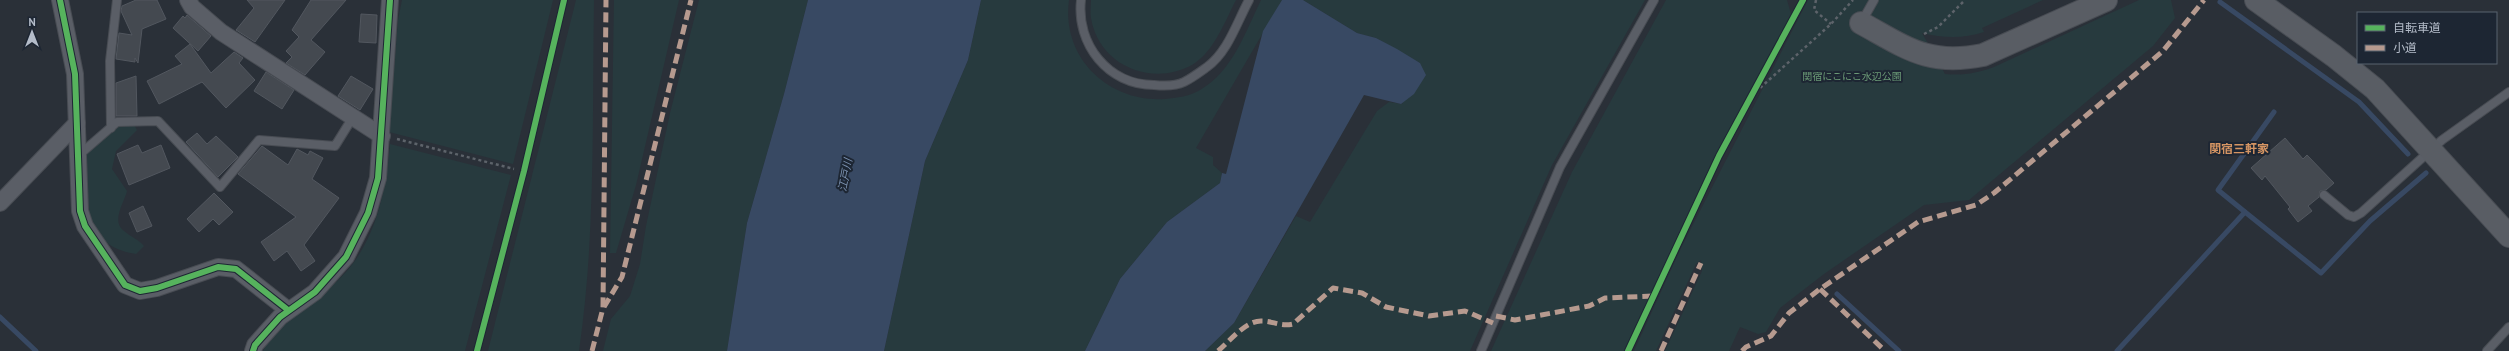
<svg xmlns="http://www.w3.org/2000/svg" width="2509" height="351" viewBox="0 0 2509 351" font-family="'PT Sans','Noto Sans JP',sans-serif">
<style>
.green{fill:#273a3e}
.water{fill:#384963}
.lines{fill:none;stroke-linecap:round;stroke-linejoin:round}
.stream{stroke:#384963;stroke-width:5}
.building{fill:#444950;stroke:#52575f}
.lane-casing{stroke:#484c53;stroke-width:10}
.street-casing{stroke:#484c53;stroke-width:18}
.secondary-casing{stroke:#484c53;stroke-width:24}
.path{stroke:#5d636a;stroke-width:2.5;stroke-dasharray:3 3;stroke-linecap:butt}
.lane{stroke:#5a5e66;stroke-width:8}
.street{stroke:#5a5e66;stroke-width:16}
.secondary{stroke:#595d64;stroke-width:22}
.quiet{stroke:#b69a8f;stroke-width:5;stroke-dasharray:10 5;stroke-linecap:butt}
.cycleway-casing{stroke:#1d2633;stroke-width:8}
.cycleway{stroke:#56b35d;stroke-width:6}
.labels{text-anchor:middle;stroke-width:4;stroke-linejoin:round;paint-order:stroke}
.park-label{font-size:10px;fill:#6b9a76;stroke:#1d2633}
.water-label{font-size:11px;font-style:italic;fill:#7c92b1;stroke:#1d2633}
.quarter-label{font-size:12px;font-weight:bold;fill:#d59563;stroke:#1d2633}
</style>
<rect width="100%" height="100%" fill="#2a3038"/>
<g class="green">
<path d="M402,0h151l-40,164 -124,-32 9,-112z"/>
<path d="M576,0h18c-2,117 2,235 -15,351h-91z"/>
<path d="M614,0h65l-43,185 -20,68h-6z"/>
<path d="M699,0h109l-24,94 -37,129 -20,128h-124l8,-32 19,-23 10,-32 6,-38 24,-113z"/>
<path d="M981,0h88c-8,58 40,103 96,99 11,-1 26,-3 35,-9 32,-18 46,-59 61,-90h21l-86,148 17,9v8l9,8 -2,10 -53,39 -47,57 -35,72h-201l41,-190 43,-101z"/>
<path d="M1091,0h145c-11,21 -22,52 -44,65 -40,22 -93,1 -101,-47 -1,-5 0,-12 0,-18z"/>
<path d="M1303,0h342l-93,165 -82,186h-265l29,-28 62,-107 14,6 67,-111 12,-9 13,2 18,-41 -44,-25 -19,-5z"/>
<path d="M1666,0h121l4,14 -91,176 -73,161h-136l81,-179z"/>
<path d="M1808,0h235l-61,28 2,4c-21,7 -41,6 -62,1l23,41c18,2 32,-1 49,-7l145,-67h32l4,18 -22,28 -184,154 -45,5 -100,69 -44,34 -14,24 -8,2 -18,-7 -11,24h-64l37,-80 -1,-11 -5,4 -40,87h-22l47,-103z"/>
<path d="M121,125h13l3,5 -21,21 -4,18 15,22c-3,12 -16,30 -3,40 7,6 14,8 20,15l-8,8c-56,-9 -49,-56 -51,-100z"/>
<path d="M390,144l121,31 -46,176h-202c11,-22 31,-33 49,-48 12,-10 24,-20 34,-31 31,-35 40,-83 44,-128z"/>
</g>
<g class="water">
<path d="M808,0h173l-13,60 -43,101 -41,190h-157l20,-128 37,-129z"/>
<path d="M1282,0h21l54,33 19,5 21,11 23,14 6,12 -12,19 -13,10 -37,-9 -130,228 -29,28h-120l35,-72 47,-57 53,-39 2,-10 4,1 37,-143z"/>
</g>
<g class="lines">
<g class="stream">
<path d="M2220,2l139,100 49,52"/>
<path d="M2245,212l-27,-22 56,-78"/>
<path d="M1837,294l62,57"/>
<path d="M0,317l36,34"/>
<path d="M2117,351l128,-139 76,61 49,-52 56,-48"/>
</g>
</g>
<g class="building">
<path d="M136,0h21l9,19 -24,10 -4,34 -3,-5v4l-19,-3 3,-26 13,2 -11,-24 1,-5z"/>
<path d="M247,0h38l-30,42 -19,-12 18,-22z"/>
<path d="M311,0h35l-35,40 14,12 -20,23 -19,-12 6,-6 -6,-6 13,-14 -7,-7z"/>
<path d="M361,14l16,1 -1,28 -17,-1z"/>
<path d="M187,15l24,21 -13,15 -25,-23 10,-12 2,2z"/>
<path d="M190,44l21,29 23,-21 9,6 -4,5 16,17 -29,28 -24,-26 -43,22 -12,-23 35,-17 -7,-8z"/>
<path d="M266,72l28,18 -12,19 -28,-18z"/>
<path d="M136,76l1,40h-21v-33z"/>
<path d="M351,76l22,13 -13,21 -22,-14z"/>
<path d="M197,133l10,11 9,-8 22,21 -20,20 -32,-35z"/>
<path d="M2285,138l18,21 4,-4 27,28 -8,7 -6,1 -1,6 -11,9 4,5 -14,11 -10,-13 2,-2 -25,-31 -3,4 -11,-12z"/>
<path d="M138,145l4,8 19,-8 9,23 -41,17 -12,-31z"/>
<path d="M262,146l26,19 9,-16 11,6 2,-4 13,7 -11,21 27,19 -35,47 11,16 -14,10 -14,-20 -13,10 -13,-19 35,-25 -58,-43z"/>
<path d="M214,193l19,19 -14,13 -6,-6 -14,13 -12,-13z"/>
<path d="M143,206l9,20 -15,6 -8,-19z"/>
</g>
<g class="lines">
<defs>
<g id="lane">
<path d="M1081,0c-5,44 27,85 73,85 10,1 22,1 30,-3 8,-4 16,-10 23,-15 21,-15 30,-45 42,-67"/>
<path d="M1861,23l13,-23"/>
<path d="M111,128l-1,-67 7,-61"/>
<path d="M79,155l38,-33 41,-1 62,66 39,-47 76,6 18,-29"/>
<path d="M2324,195l24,20 6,2 7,-4 81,-73 67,-48"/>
<path d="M1481,351l79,-184 94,-167"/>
<path d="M2487,351l22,-24"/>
</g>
<g id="street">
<path d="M60,0l15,74 5,137 5,15 40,59 15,6 17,-3 61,-21 18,2 52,41"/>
<path d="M188,0l4,7 29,25 161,104"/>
<path d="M0,203l77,-80"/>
<path d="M253,351l2,-6 25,-28 35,-25 31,-35 22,-44 10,-35 12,-178"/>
</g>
<g id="secondary">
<path d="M2256,0l78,56 41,33 134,147"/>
<path d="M1861,23c46,25 67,43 122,32l123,-55"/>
</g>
</defs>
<use href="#lane" class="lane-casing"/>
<use href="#street" class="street-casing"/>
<use href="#secondary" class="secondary-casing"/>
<g class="path">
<path d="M1816,0l-2,10 17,14"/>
<path d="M1924,34l14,-7 27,-27"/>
<path d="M1756,84l4,4 71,-64 22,-24"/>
<path d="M397,139l117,30"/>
</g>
<use href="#lane" class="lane"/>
<use href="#street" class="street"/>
<use href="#secondary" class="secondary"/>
<g class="quiet">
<path d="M1820,289l65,62"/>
<path d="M604,307l18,-30 69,-277"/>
<path d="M1496,316l19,4 74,-14 16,-8 48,-2"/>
<path d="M592,351l11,-43 3,-308"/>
<path d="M1218,351c12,-10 28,-31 44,-30 11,0 19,6 31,3l40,-36 29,5 24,14 43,9 36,-5 28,12"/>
<path d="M1661,351l40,-88"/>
<path d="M1742,351l4,-4 25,-11 18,-23 31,-24 98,-67 58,-17 18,-12 169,-142 41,-51"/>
</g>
<defs>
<g id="cycleway">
<path d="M60,0l15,74 5,137 5,15 40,59 15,6 17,-3 61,-21 18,2 52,41"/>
<path d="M253,351l2,-6 25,-28 35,-25 31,-35 22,-44 10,-35 12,-178"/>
<path d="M477,351l47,-180 40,-171"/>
<path d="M1628,351l91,-195 84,-156"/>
</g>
</defs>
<use href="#cycleway" class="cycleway-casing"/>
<use href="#cycleway" class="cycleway"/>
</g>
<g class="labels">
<g class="park-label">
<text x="1852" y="80">関宿にこにこ水辺公園</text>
</g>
<g class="water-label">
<text transform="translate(845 175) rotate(-79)" y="4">江戸川</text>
</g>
<g class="quarter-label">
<text x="2239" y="153">関宿三軒家</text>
</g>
</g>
<rect x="2357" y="12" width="140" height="52" fill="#1d2633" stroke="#59626f"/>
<rect x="2365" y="25" width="20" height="6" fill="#56b35d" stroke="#59626f"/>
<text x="2393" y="32" font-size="12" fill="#b4bcc9">自転車道</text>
<rect x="2365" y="45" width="20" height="6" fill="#b69a8f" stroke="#59626f"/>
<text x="2393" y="52" font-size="12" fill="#b4bcc9">小道</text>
<g transform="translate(32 32)" stroke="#1d2633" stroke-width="3" paint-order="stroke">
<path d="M0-3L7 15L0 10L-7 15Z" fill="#b4bcc9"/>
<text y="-6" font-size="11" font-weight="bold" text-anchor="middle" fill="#b4bcc9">N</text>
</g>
</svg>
